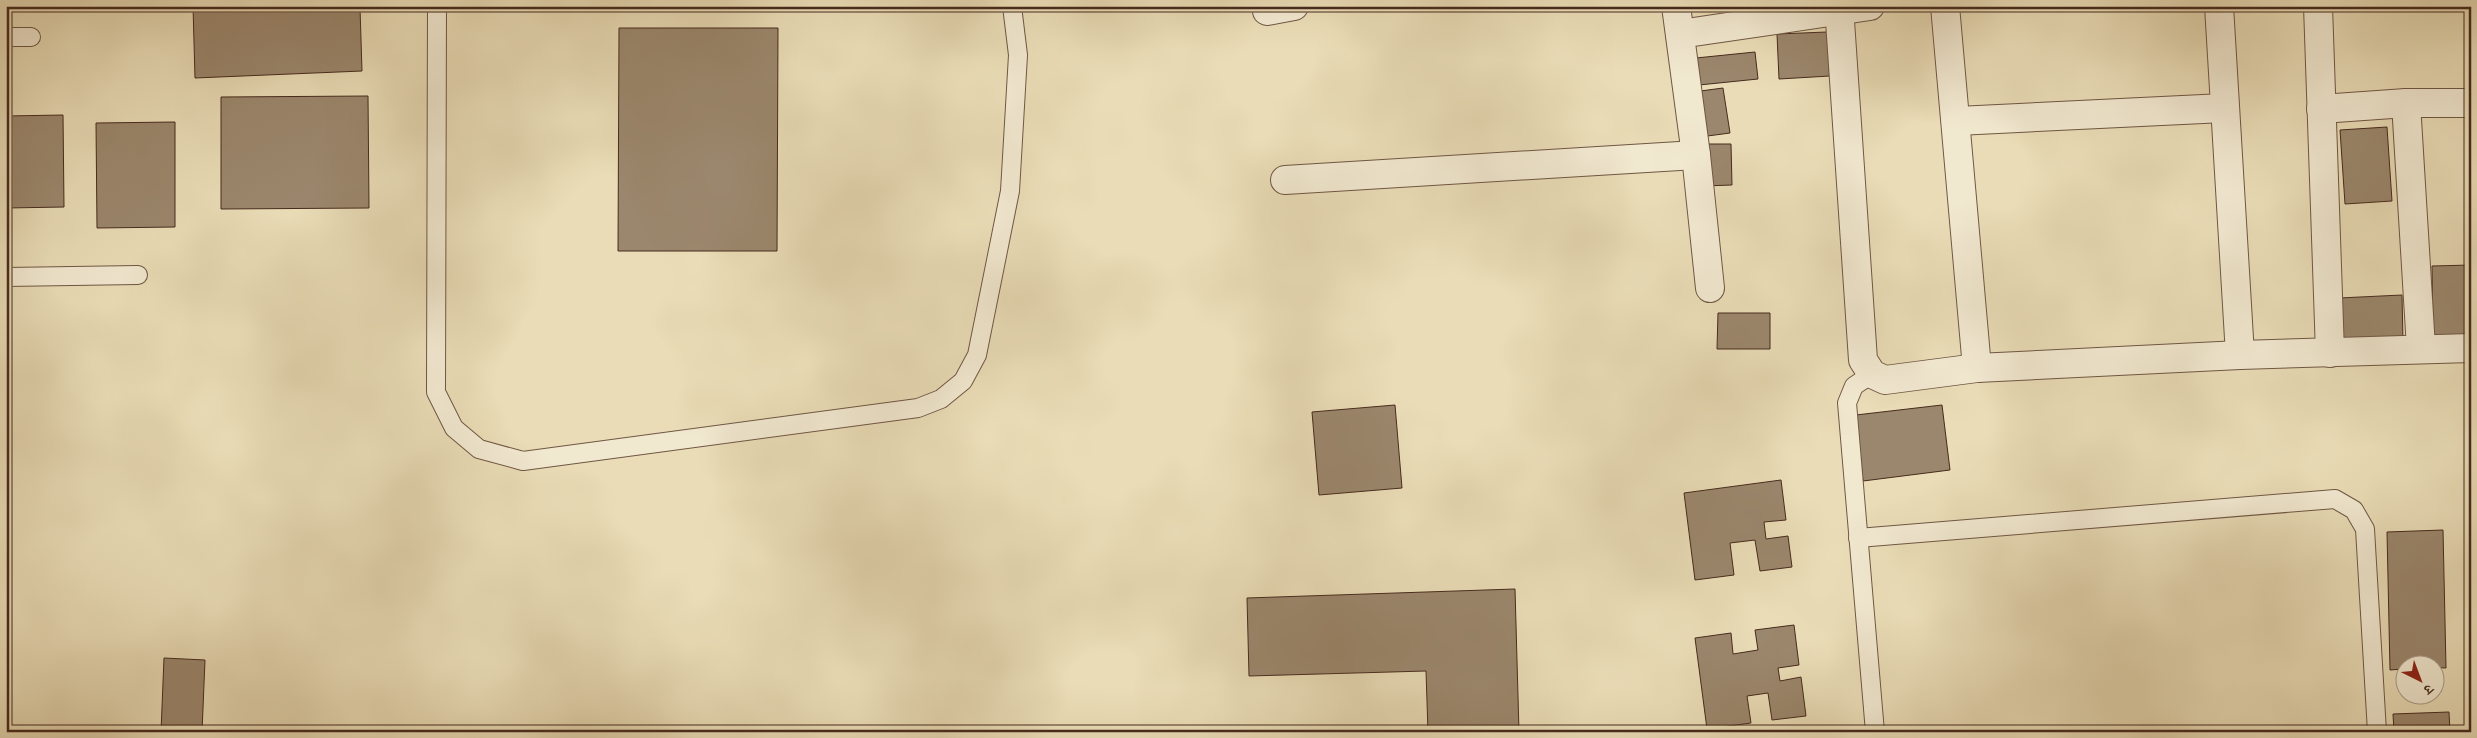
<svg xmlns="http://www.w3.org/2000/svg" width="2477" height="738" viewBox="0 0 2477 738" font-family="'Libre Caslon Text','Noto Serif Devanagari',serif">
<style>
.building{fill:#9b876d;stroke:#472b1e}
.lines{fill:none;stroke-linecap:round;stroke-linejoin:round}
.service-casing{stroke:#705744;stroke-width:20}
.minor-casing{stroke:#705744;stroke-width:30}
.service{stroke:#f1e8d0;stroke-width:18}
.minor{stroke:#f1e8d0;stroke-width:28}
</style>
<rect width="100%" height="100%" fill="#e9dcb6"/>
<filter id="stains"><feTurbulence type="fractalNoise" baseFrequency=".004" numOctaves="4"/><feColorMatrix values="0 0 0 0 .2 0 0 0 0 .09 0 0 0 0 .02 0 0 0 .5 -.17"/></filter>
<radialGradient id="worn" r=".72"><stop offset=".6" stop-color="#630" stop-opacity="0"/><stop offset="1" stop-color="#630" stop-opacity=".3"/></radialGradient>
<g class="building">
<path d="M193,6h95v5l72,-3 2,63 -167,7z"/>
<path d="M1601,6h60v1l-60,4z"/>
<path d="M619,28h159l-1,223h-159z"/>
<path d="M1827,32l3,44 -51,3 -2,-45z"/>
<path d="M1755,52l3,27 -59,6 -3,-27z"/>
<path d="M1723,88l7,45 -30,4 -7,-45z"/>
<path d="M368,96l1,112 -148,1v-112z"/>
<path d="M63,115l1,92 -58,1v-92z"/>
<path d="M175,122v105l-78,1 -1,-105z"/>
<path d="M2387,127l5,74 -47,3 -5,-74z"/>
<path d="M1702,144h29l1,41 -29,1z"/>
<path d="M2471,265v70h-38l-1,-69z"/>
<path d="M2402,295l1,48 -62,2 -2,-47z"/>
<path d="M1718,313h52v36h-53z"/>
<path d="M1395,405l7,83 -83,7 -7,-83z"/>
<path d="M1942,405l8,65 -87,11 -7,-66z"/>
<path d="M1781,480l5,40 -22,2 2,17 22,-3 4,31 -32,4 -5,-31 -25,3 4,32 -39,5 -11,-87z"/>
<path d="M2443,530l3,138 -42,-2v3l-14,1 -3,-138z"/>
<path d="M1515,589l4,143h-91l-2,-61 -177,5 -2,-78z"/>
<path d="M1794,625l5,40 -21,3 2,13 21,-4 5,39 -34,4 -4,-27 -21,3 4,27 -44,6 -12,-91 36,-5 2,21 25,-4 -3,-20z"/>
<path d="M164,658l41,2 -3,72h-41z"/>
<rect x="6" y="670" width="3" height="62"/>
<path d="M2449,712l1,20h-56l-1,-18z"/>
</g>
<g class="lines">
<defs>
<g id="service">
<path d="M437,6l-1,386 18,36 25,21 44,12 395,-53 23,-9 22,-18 14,-26 33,-164 8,-136 -6,-49"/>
<path d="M6,37h25"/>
<path d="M6,277l132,-2"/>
<path d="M1872,374l-18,12 -7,17 28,329"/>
<path d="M1858,538l477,-39 19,11 11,19 12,203"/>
</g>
<g id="minor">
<path d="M1676,6l20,149 14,133"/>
<path d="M1839,6l24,354 9,14 13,6 92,-12 263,-13 231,-7"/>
<path d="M1945,6l32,362"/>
<path d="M2219,6l21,349"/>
<path d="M2318,6l12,347"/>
<path d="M1267,11l27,-5"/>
<path d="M1680,34l190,-28"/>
<path d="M2321,109l85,-6"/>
<path d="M1957,121l267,-13"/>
<path d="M1285,180l411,-25"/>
<path d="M2421,348l-15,-245h65"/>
</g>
</defs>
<use href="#service" class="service-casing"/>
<use href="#minor" class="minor-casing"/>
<use href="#service" class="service"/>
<use href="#minor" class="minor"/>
</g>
<rect width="2477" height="738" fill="none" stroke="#e9dcb6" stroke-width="25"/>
<rect x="8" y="8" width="2462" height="723" fill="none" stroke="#472b1e" stroke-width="2.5"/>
<rect x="12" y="12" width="2452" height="713" fill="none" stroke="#472b1e"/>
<g transform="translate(2420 680) rotate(138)"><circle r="24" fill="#f1e8d0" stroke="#ad9c89"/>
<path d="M0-4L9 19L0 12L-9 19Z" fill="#8f2418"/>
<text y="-8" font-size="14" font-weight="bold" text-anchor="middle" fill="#472b1e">उ</text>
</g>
<rect width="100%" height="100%" filter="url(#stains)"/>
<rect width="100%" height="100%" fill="url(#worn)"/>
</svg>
